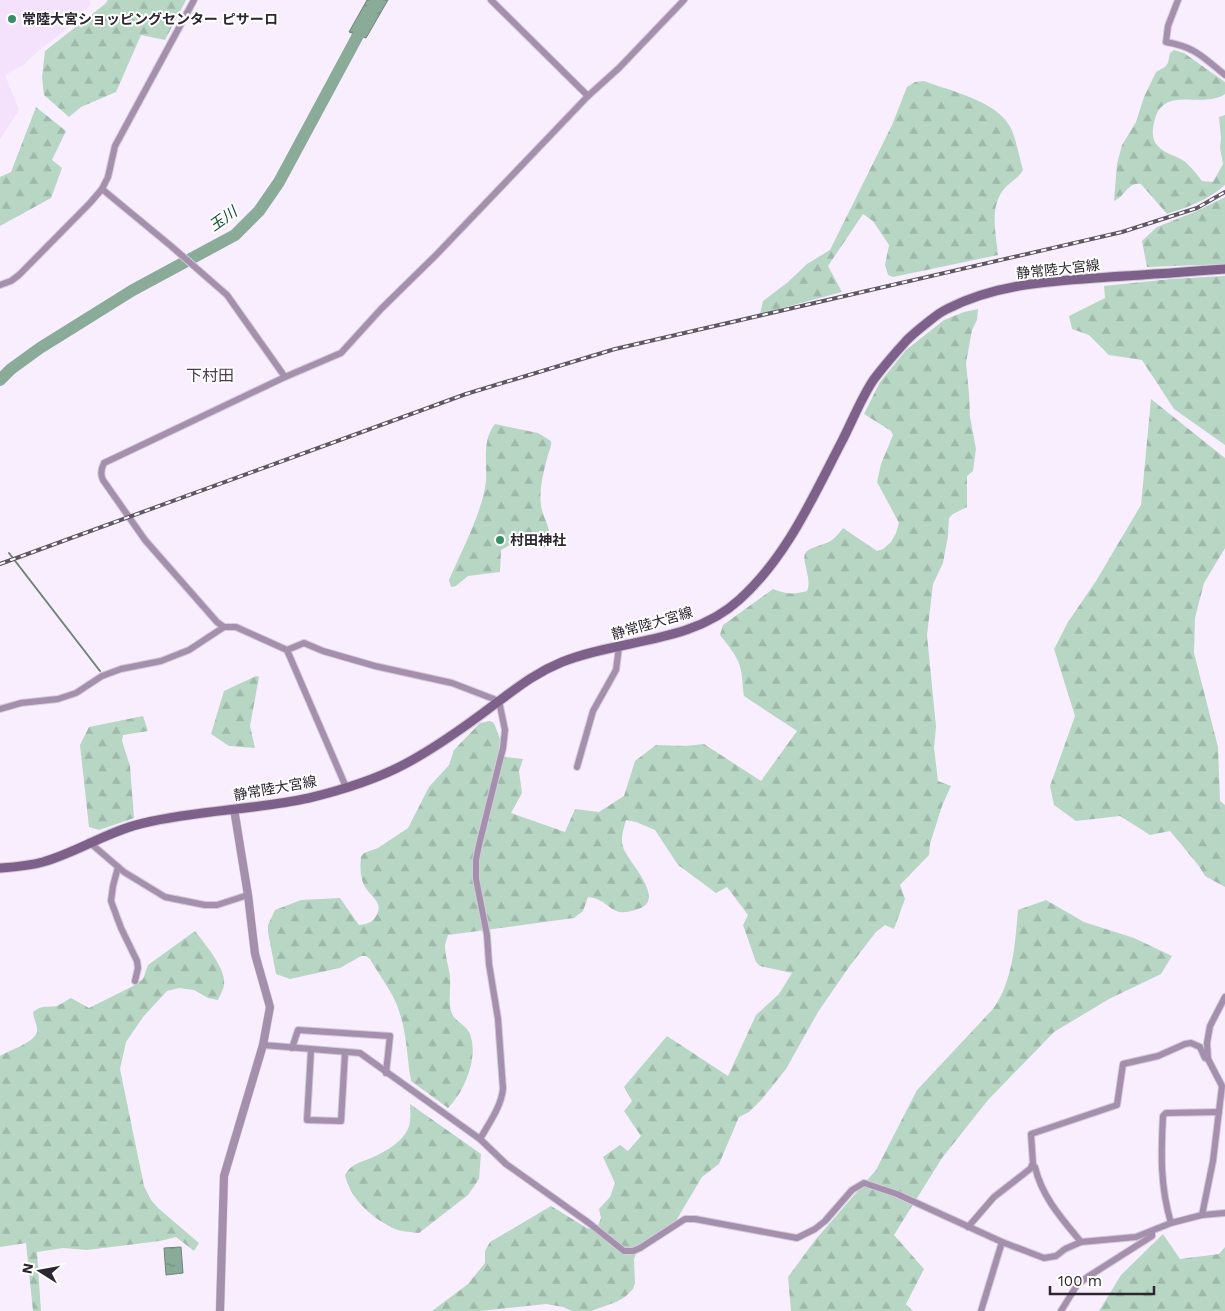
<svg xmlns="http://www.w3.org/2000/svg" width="1225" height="1311" viewBox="0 0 1225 1311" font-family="'Work Sans','Noto Sans JP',sans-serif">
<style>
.built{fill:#f4e2fc}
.forest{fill:url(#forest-firs)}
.water{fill:url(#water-ripples);stroke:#6f837a}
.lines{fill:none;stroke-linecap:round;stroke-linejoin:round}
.stream{stroke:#6f837a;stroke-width:2}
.river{stroke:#8bab99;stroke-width:12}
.minor-casing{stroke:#d4cad9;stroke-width:8}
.tertiary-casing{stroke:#d4cad9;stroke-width:9}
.secondary-casing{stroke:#d4cad9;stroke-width:11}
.minor{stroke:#a490ad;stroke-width:6}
.tertiary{stroke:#a490ad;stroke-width:8}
.secondary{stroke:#7e618a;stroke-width:9}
.rail-casing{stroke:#5f5763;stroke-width:4}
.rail{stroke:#fff;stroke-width:2;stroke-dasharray:5.5;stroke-linecap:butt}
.poi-dot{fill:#369066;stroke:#fff;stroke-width:2}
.labels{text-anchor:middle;stroke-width:4;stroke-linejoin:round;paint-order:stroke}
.poi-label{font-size:14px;font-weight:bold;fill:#2d2630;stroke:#fff;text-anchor:start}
.street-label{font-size:14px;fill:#2d2630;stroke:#fff}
.water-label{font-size:15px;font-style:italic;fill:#134d33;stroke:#fff}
.quarter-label{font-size:16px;fill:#4b3c51;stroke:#fff}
</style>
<defs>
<pattern id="forest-firs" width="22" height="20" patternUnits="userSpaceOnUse" patternTransform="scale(1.25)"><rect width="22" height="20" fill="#b8d6c4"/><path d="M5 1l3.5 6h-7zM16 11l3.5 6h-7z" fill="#9eb8a9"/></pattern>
<pattern id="water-ripples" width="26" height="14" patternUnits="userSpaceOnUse" patternTransform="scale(1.25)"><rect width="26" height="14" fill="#8bab99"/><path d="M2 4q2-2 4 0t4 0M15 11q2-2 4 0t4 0" fill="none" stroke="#728b7d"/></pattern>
</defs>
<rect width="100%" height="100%" fill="#f9eefe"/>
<path class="built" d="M0,0h91l-1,5 -27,27 -25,19 -15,14 -18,10 14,35 -19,29z"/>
<g class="forest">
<path d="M108,0h78l-21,40 -24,-5 -25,57 -35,15 -12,10 -25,-22 -2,-18 3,-26 60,-47z"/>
<path d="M1174,50l10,3 41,29v12c-24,16 -63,-11 -71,29 -2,8 -2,16 3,22 7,9 19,10 27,16 7,5 13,14 18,20l11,1 10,-18 -3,-16 1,-10 -2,-21 6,-2v70c-17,15 -37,22 -58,29l-26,-30c-14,-2 -16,13 -27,17l3,-37 5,-19 14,-23 8,-25 12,-25 9,-5 3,-4 2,-10z"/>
<path d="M924,81c26,10 70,19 85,44 7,11 10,32 14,45 -4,8 -13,12 -19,19 -15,18 -8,45 -6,66l-105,22 -5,-2 -3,-10 4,-20 -16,-24 -10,-7 -35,52 14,26 -82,22 3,-13 25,-19 19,-18 23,-14 62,-125 15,-38 8,-5z"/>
<path d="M36,107l30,24 -14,29 10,8 -11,30 -51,28v-49l11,-5z"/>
<path d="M1225,197v67l-78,3 -5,-26 15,-14 40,-16z"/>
<path d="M1225,276v169l-51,-36 -32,-49 -33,-5 -20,-20 -17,-6 -3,-13 36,-18 -1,-12 67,-7z"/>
<path d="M978,309l-1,11 -5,10 -6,33 3,31 1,23 6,32 -3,22 -6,5v31l-14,7 -4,4 -1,18 -5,27 -10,21 -6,51 9,92 -2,21 4,33 13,5 -9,20 -12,38 -1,11 -29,30 5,14 -11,30 -9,-4 -9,7 -27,35 -31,45 -32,57 -24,30 -13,13 -10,5 -20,47 -17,13 -31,52 -8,7 -27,18 -2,5 1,24 -2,6 -8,8 -9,5 -25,9h-19l-9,-4 -17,-3 -66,7h-48l36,-27 17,-21v-12l5,-9 61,-36 36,22 5,1 5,-1 4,-10 -2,-9 11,-12 5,-14 -12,-26 17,-12 8,6 13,-15 -17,-25 8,-10 -8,-14 43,-51 61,40 28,-61 23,-21 13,-21 -32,-7 -4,-4 -13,-37 5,-10 -21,-28 -11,6 -38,-28 -23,-35 -19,-8 -10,-2c-2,8 -6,18 -3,27 4,14 45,53 15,62 -6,2 -12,4 -19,3 -11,-3 -14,-13 -31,-15l-5,14 -9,7 -126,17c-1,4 -3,8 -3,11 0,10 4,21 5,31 1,11 -2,24 1,34 3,11 15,13 19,23 9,23 -6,58 -22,74l-37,-27c-4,-23 -4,-47 -12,-70 -5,-17 -20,-36 -29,-52l-4,-3h-5l-21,12 -50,11 -14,-5 -8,-42v-7l7,-15 26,-10 39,-2 19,27c8,-1 13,-2 17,-9 9,-14 -7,-20 -12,-31 -4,-9 -4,-19 -3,-28l3,-4 14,-5 30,-20 21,-41 20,-22 5,-15 26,-27 10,-2 4,2 6,16 -2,17 25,3 -4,12 3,22 -11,20 54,19 10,-23 24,3 25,-16 11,-35 21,-16 29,1 19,-2 57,37 36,-50 -53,-35c-2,-11 -1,-24 -6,-35 -4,-9 -12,-18 -18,-26l3,-10 50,-36c13,5 21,6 34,2 6,-11 -7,-32 -1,-39 6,-6 19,-7 26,-12 4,-3 8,-8 11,-12l34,23 6,-2 8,-7 5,-9 3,-10 -22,-41 4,-18 12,-29 -2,-4 -27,-17 16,-32 26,-32 38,-30 20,-8z"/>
<path d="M1151,399l74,59v90l-21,35 -9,35 -1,35 24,94 2,54 5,4v82l-20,-11 -6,-10 -29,-35 -20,4 -30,-19 -44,5 -22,-16 -4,-19 25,-70 -21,-67 14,-27 28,-41 45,-76z"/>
<path d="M495,424l43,9 13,8c1,7 -3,11 -4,18 -4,15 -8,31 -6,46 1,14 17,31 3,43 -8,-1 -15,-7 -23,-9l-20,11 -1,22 -32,4 -12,10 -5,1 -2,-7c12,-28 34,-69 37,-99 1,-20 -4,-41 9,-57z"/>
<path d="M256,676l3,1 -9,49 5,22 -26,-2 -18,-12 13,-43z"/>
<path d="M143,716l5,15 -25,4 -1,6 8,25 4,52 -35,12 -10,-3 -9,-82 9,-18z"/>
<path d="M1046,900l38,22 50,16 38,18 -11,18 -52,25 -55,33 -66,68 -46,58 -48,77 30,34 -18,35 7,7h-122l-3,-34 28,-38 60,-69 41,-80 76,-81c20,-28 22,-65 25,-99z"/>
<path d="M195,931c9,12 31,37 29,53 0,5 -4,11 -6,16l-10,-2 -14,-8 -15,-2 -12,3 -24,26 -17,25 -6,27 24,117 7,14 7,8 41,35 -5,8 -18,-14 -16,4 -73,9 -24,-2 -26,4 4,59h-8l-7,-68 -26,4v-191c8,-5 35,-14 37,-24 1,-6 -4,-14 -4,-20 10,-8 13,-4 23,-6 5,-1 10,-6 15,-8l18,10 44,-22 10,-7 5,-14z"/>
<path d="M410,1104l71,50 -2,25 -11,16 -49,38c-7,-1 -17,-1 -24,-4 -22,-10 -45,-30 -50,-54 6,-11 16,-13 26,-17 16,-7 38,-19 39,-38 1,-5 0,-11 0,-16z"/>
<path d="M1163,1234l17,25 39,-5 6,-7v64h-126l22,-36z"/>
</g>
<g class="water">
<path d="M367,0h21l-22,38 -17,-6z"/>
<path d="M181,1247l2,26 -17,2 -2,-27z"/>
</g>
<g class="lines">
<path class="stream" d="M9,553l91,118"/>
<path class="river" d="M0,380l11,-11 29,-21 93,-58 102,-55 24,-24 20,-29 98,-182"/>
<defs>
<g id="minor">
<path d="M491,0l97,96"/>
<path d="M1178,0l-10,26 -2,16c29,5 37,15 59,33"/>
<path d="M102,189l69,57 56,49 58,82"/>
<path d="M0,285l11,-4 8,-6 71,-72 12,-14 6,-12 7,-31 79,-146"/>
<path d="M224,627l-7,-5 -72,-82 -42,-60c-3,-6 -2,-11 1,-17l181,-86 56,-24 40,-44 55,-54 152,-159 31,-28 65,-68"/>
<path d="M287,650l17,-7 19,8 52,15 77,17 47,18 6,29 -2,18 -24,97 -3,15v19l11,56 2,29 9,55 5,70c-2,18 -14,34 -23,50"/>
<path d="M0,709l21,-6 37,-4 18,-6 26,-17 19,-7 40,-8 28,-11 35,-23h12l51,23 59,137"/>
<path d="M577,767l16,-56 23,-41 3,-23"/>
<path d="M89,842l35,30 41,25 40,8h12l31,-10"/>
<path d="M118,867l-5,19 -2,15 10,27 16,33 1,7 -3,13"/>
<path d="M263,1045l97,8 120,86 26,25 83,59 35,28h9l7,-3 45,-29h10l102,19 18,-9 10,-8 27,-31 12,-7 33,11 105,48 42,16 12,-2 9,-7 16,-7 55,-5 35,-14 31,-8 23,-2"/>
<path d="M292,1048l6,-18 92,6 -4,37"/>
<path d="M311,1050l-4,70 34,1 4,-68"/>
<path d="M1032,1165l3,2c7,30 27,52 46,75"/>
<path d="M1202,1215l11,-54 9,-75 -14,-27 -1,-16 3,-17 15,-29"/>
<path d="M1171,1223c-11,-37 -10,-69 -8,-107l3,-3 53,-1"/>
<path d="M968,1227l26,-30 36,-28 3,-5 -2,-30 86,-29 6,-41 35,-8 27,-12 6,-1 9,4 5,11 3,1"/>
<path d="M981,1311l21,-69"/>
<path d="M1061,1311l16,-26 12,-9 63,-40v-4"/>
</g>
<path id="tertiary" d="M220,1311l4,-135 39,-131 7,-38 -15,-53 -7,-59 -14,-86"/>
<path id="secondary" d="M0,868c14,-1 29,-2 43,-6 35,-10 65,-31 101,-39 54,-13 111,-13 165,-25 33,-8 66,-18 96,-34 32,-17 61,-38 90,-60 23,-17 40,-31 67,-42 57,-23 129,-18 177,-62 47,-42 73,-101 102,-157 11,-21 20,-45 33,-64 10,-13 22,-27 33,-39 5,-5 11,-10 16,-14 8,-6 15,-13 24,-17 50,-26 107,-28 162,-32 39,-2 77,-5 116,-8"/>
</defs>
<use href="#minor" class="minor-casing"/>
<use href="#tertiary" class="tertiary-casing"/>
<use href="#secondary" class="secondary-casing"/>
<use href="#minor" class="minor"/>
<use href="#tertiary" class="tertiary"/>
<use href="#secondary" class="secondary"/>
<defs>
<path id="rail" d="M0,564l466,-170 149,-45 507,-117 75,-24 28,-16"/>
</defs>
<use href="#rail" class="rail-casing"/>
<use href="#rail" class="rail"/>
</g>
<g class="poi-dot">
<circle cx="12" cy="19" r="5"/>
<circle cx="500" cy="540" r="5"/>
</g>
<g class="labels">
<g class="poi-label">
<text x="22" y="24">常陸大宮ショッピングセンター ピサーロ</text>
<text x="510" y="545">村田神社</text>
</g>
<g class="street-label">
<text transform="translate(1058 269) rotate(-6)" y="5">静常陸大宮線</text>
<text transform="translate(652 623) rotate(-16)" y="5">静常陸大宮線</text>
<text transform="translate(275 788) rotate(-10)" y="5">静常陸大宮線</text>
</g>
<g class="water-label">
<text transform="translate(223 219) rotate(-36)" y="5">玉川</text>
</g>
<g class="quarter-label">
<text x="210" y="381">下村田</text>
</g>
</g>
<g transform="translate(40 1271) rotate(281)" stroke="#ffffff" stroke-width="4" paint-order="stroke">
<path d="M0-4L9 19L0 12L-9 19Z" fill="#2d2630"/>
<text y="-8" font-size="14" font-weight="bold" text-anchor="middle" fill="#2d2630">N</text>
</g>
<path d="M1050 1286v8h104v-8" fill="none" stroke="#2d2630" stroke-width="2.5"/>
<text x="1058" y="1286" font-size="15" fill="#2d2630" stroke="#ffffff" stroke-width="4" paint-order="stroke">100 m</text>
</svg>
